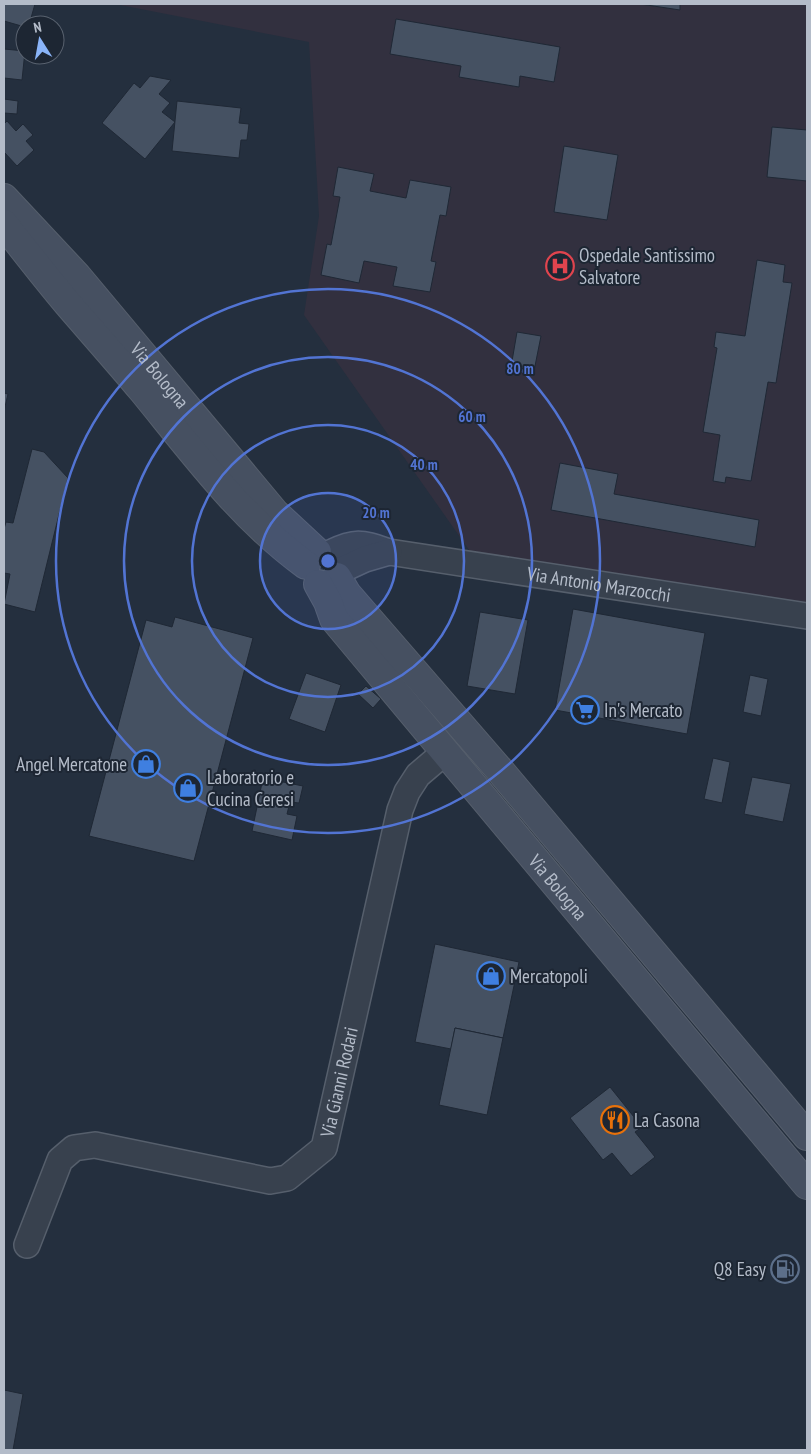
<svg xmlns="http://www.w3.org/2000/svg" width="811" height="1454" viewBox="0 0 811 1454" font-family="'PT Sans Narrow',sans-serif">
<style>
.medical{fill:#32303f}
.building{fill:#455162;stroke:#1f2835}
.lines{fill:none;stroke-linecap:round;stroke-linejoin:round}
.street-casing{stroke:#565f6c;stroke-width:28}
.secondary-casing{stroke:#565f6c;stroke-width:30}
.street{stroke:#38414e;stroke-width:25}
.secondary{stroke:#465061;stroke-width:28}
.ring{fill:none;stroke:#5274d3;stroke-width:2.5}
.labels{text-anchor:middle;stroke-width:4;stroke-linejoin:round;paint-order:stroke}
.poi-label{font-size:19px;fill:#b4bcc9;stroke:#1d2633;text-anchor:start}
.street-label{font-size:19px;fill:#b4bcc9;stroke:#1d2633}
.centre{fill:#5274d3;stroke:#1d2633;stroke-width:2.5}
.ring-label{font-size:15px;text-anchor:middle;font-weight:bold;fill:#5274d3;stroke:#1d2633;stroke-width:4;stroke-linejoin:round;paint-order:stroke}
</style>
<rect width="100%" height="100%" fill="#242f3e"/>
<path class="medical" d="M115,4h692v613l-333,-60 -170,-242 15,-99 -10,-174z"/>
<g class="building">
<path d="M4,4h31l-6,21h-4v2l-21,-6z"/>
<path d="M640,4h40v6z"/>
<path d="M396,19l164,28 -6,35 -34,-6 -1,11 -60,-10 2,-11 -71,-12z"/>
<path d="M4,49l21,2 -3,29 -18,-2z"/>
<path d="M150,76l21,4 -12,14 11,9 -8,9 13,10 -30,37 -43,-36 32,-40 6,5z"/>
<path d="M4,99l14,2 -1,13 -13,-1z"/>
<path d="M177,101l64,7 -2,15 10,1 -2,16h-6l-2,18 -67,-7z"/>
<path d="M7,121l9,10 7,-7 10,11 -7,6 8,9 -17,16 -13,-14v-28z"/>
<path d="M772,127l35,3v51l-40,-4z"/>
<path d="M564,146l54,9 -11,65 -53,-8z"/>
<path d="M338,167l36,7 -4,17 36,7 4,-18 41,7 -5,29 -6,-1 -9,46 5,1 -6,30 -37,-6 4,-19 -33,-6 -5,22 -38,-8 6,-31 4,1 9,-48 -7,-1z"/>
<path d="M757,260l28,5 -2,17 9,1 -16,100 -8,-1 -17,99 -25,-4 -1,6 -12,-2 7,-46 -17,-3 14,-84 -3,-1 2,-15 29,4z"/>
<path d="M517,332l24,4 -7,35 -23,-4z"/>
<path d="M4,393l4,1 -4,17z"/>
<path d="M32,449l12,3 24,26 -33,134 -31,-8 6,-30 -6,-1v-44l2,-7 7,1z"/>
<path d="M560,463l58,11 -4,20 145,26 -4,27 -204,-37z"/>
<path d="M573,609l132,24 -18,101 -132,-24z"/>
<path d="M480,612l48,8 -13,74 -48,-8z"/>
<path d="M175,617l78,21 -59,223 -105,-25 57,-216 26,7z"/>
<path d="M306,673l35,12 -16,47 -36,-13z"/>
<path d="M750,675l18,4 -7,37 -18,-4z"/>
<path d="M366,686l15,13 -8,9 -15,-14z"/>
<path d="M713,758l17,4 -8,41 -18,-4z"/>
<path d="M752,777l39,7 -8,38 -39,-8z"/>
<path d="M263,778l40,8 -4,17 -9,-1 -3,12 10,2 -5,24 -40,-9z"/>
<path d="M435,944l84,18 -16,76 -48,-10 -4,21 -36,-7z"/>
<path d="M455,1028l48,10 -16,77 -48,-10z"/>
<path d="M610,1087l32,40 -7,5 20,25 -24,19 -19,-23 -9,7 -33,-42z"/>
<path d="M4,1390l19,4 -10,56h-9z"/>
</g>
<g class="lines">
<defs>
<g id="street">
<path id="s1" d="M330,553c27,-13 32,-10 59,-1l418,64"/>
<path d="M339,571l26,-12 24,-7"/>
<path id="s2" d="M27,1245l33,-85 14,-12 21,-3 175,36 17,-3 37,-30 76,-338 7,-18 11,-17 27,-23"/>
</g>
<g id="secondary">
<path id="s3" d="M4,198l73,78 198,237 42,39"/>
<path d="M4,224c21,27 42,54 64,80 25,29 50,57 75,87 50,61 98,127 163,174"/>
<path d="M337,577l10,17 156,180 304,362"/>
<path id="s4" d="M318,584l10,18 6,17 473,566"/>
</g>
</defs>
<use href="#street" class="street-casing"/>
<use href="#secondary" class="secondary-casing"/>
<use href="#street" class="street"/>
<use href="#secondary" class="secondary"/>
</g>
<circle cx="328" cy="561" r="68" fill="#5274d3" fill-opacity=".12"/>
<g class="ring">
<circle cx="328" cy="561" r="68"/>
<circle cx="328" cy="561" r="136"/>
<circle cx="328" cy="561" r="204"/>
<circle cx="328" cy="561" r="272"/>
</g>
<defs>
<symbol id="hospital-ring" viewBox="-11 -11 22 22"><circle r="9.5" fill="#1d2633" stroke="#e0444e" stroke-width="1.5"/><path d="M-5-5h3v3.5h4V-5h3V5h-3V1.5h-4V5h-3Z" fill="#e0444e"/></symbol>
<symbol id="supermarket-ring" viewBox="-11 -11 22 22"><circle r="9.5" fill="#1d2633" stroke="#3f7fe0" stroke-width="1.5"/><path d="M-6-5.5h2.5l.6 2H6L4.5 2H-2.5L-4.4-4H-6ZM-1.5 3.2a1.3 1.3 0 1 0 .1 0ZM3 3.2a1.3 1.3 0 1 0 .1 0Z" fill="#3f7fe0"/></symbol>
<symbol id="shop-ring" viewBox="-11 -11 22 22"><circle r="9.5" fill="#1d2633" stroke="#3f7fe0" stroke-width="1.5"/><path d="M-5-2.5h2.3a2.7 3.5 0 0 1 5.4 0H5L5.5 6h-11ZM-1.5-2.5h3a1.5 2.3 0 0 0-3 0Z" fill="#3f7fe0"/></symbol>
<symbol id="restaurant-ring" viewBox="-11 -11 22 22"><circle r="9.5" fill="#1d2633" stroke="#e8710a" stroke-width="1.5"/><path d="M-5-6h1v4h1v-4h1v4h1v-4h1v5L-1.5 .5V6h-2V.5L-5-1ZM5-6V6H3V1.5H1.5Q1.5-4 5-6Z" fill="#e8710a"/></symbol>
<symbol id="fuel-ring" viewBox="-11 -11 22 22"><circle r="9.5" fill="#1d2633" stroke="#5c6f8a" stroke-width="1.5"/><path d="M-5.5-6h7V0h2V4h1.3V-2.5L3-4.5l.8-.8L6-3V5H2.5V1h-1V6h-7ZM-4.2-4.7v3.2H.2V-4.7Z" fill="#5c6f8a"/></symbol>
</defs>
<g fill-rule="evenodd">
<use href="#hospital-ring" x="544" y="250" width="32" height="32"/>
<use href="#supermarket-ring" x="569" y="694" width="32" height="32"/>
<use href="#shop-ring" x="130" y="748" width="32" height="32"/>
<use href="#shop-ring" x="172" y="772" width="32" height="32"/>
<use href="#shop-ring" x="475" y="960" width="32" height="32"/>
<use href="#restaurant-ring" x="599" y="1104" width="32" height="32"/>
<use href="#fuel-ring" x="769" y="1253" width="32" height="32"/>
</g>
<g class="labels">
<g class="poi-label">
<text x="579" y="262">Ospedale Santissimo<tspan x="579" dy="22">Salvatore</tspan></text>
<text x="604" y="717">In's Mercato</text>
<text x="127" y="771" text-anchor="end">Angel Mercatone</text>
<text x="207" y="784">Laboratorio e<tspan x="207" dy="22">Cucina Ceresi</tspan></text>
<text x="510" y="983">Mercatopoli</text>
<text x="634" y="1127">La Casona</text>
<text x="766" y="1276" text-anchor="end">Q8 Easy</text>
</g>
<g class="street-label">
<text dy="7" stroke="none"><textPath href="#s3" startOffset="236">Via Bologna</textPath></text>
<text dy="7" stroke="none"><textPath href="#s1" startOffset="274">Via Antonio Marzocchi</textPath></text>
<text dy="7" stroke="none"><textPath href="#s4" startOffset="388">Via Bologna</textPath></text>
<text dy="7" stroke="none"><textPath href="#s2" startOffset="442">Via Gianni Rodari</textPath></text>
</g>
</g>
<circle cx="328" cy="561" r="8" class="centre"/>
<g class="ring-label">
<text x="520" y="374">80 m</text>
<text x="472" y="422">60 m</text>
<text x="424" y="470">40 m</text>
<text x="376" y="518">20 m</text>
</g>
<rect width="811" height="1454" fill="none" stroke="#b4bcc9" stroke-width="10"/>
<g transform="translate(40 40) rotate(349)"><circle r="24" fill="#1d2633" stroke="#59626f"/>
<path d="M0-4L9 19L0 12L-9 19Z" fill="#8ab4f8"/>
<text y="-8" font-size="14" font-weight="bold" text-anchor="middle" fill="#b4bcc9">N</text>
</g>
</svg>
